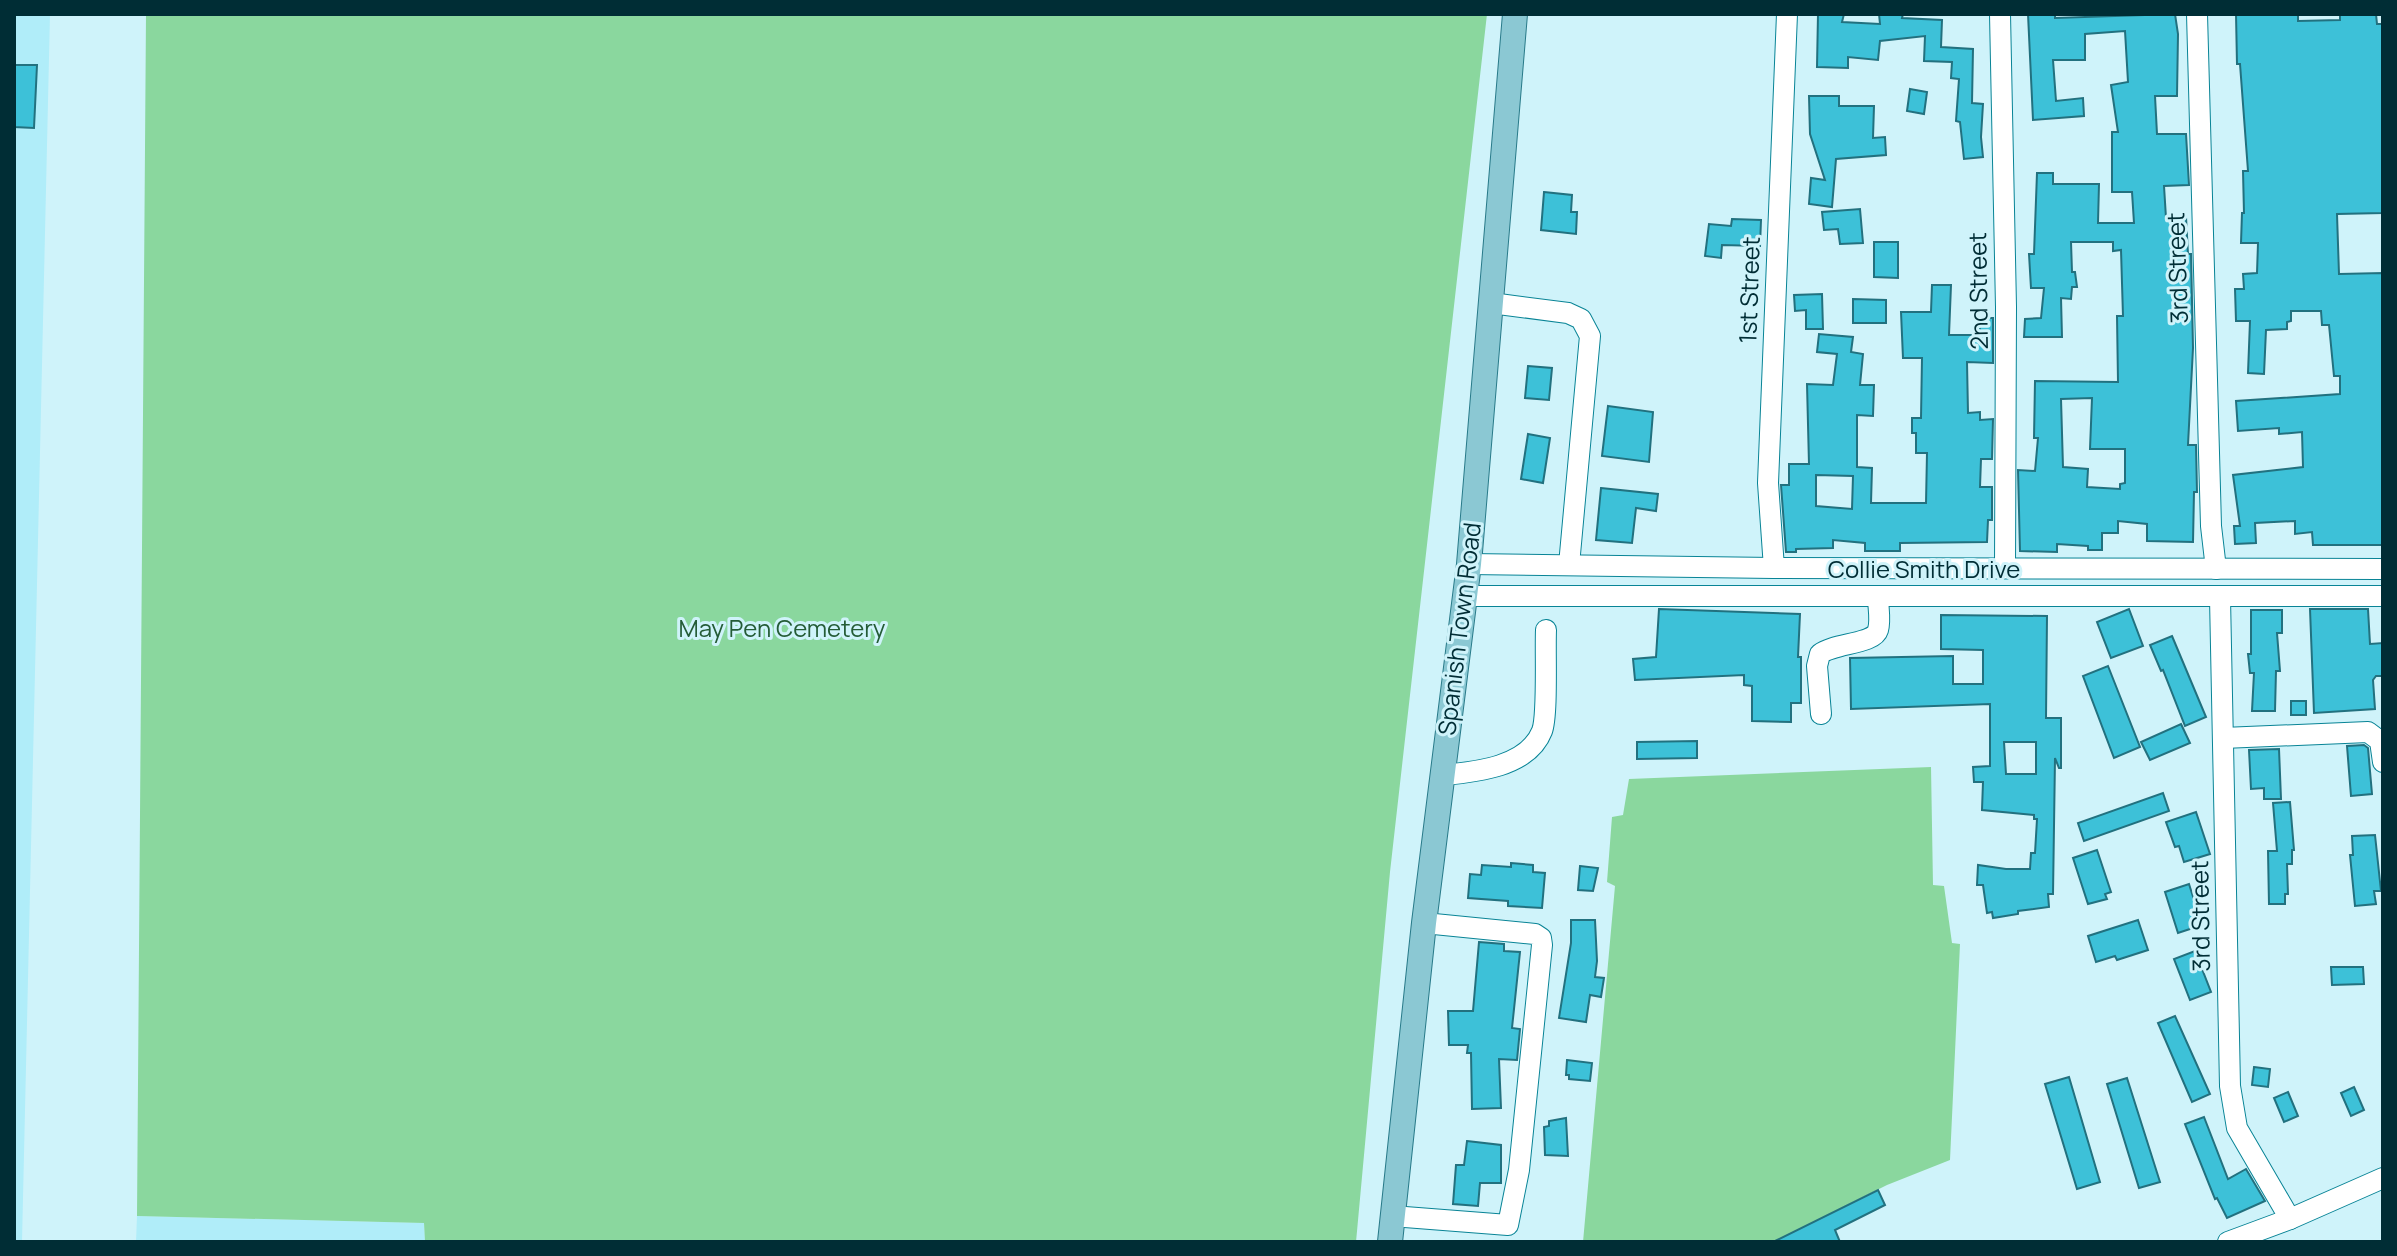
<svg xmlns="http://www.w3.org/2000/svg" width="2397" height="1256" viewBox="0 0 2397 1256" font-family="Manrope,sans-serif">
<style>
.built{fill:#b0edf9}
.green{fill:#8ad79e}
.building{fill:#3dc1d8;stroke:#22717f;stroke-width:2;fill-rule:evenodd}
.lines{fill:none;stroke-linecap:round;stroke-linejoin:round}
.minor-casing{stroke:#088496;stroke-width:22}
.major-casing{stroke:#287a89;stroke-width:26}
.minor{stroke:#fff;stroke-width:20}
.major{stroke:#8bc8d3;stroke-width:24}
.labels{text-anchor:middle;stroke-width:6;stroke-linejoin:round;paint-order:stroke}
.street-label{font-size:24px;fill:#002d35;stroke:#cff3fa}
.park-label{font-size:24px;fill:#245c36;stroke:#cff3fa}
</style>
<rect width="100%" height="100%" fill="#cff3fa"/>
<g class="built">
<path d="M14,14h36l-28,1228h-8z"/>
<path d="M137,1216l287,7 1,19h-289z"/>
</g>
<g class="green">
<path d="M146,14h1341l-97,858 -34,370h-931l-1,-19 -287,-7z"/>
<path d="M1931,767l2,118 11,1 8,57 8,1 -10,216 -63,25 -114,57h-190l32,-356 -8,-4 5,-65 11,-2 6,-36z"/>
</g>
<g class="building">
<path d="M1818,14h26l-2,8 38,2 -1,-10h24l-1,4 40,2 -1,27 32,2 -1,54 11,1 -2,33 2,20 -19,2 -4,-37 -4,-1 3,-42 -8,-1 1,-16 -28,-1 1,-25 -45,5 -2,19 -30,-3v11l-31,-1z"/>
<path d="M2028,14h27v4l120,-4 3,20 -1,62h-22l2,38h29l3,51 -25,1 2,32 20,-1 2,37h3l2,94 -5,97h8l1,47h-3l-1,50 -46,-1v-17l-29,-3v12h-16v17h-14v-4l-31,-2v8l-37,-1 -2,-81 17,1 3,-33h-4l1,-57 83,1 -1,-66h6l-2,-66 -8,1v-9h-42l1,30h3l2,15h-5l-1,12 -10,-1 1,39h-38l1,-18 16,-1 3,-30h-13l-2,-34h5l3,-81h16v11h46l-1,39h36l-2,-31h-20v-60h6l-7,-47 17,-3 -3,-51 -40,3v26h-32l3,41 27,-3 1,18 -51,4zM2092,398l-2,51h35v34l-5,1v5l-33,-2 1,-18 -25,-2 -2,-68z"/>
<path d="M2236,14h62v7l42,-1v-6h36l1,10h6v189l-46,1 2,60 44,-1v272h-70l-1,-13 -17,2v-13l-40,2 1,20 -21,1 -1,-18h6l-7,-51 70,-8 -1,-35 -23,2v-6l-41,3 -2,-30 104,-7v-18h-6l-5,-51h-7l-1,-14h-30v10l-4,1v7l-21,1 -2,44 -16,-1 2,-52h-14l-1,-32h9l-1,-15 14,-1 1,-30h-17l1,-30h2l-1,-42h5l-8,-107h-3z"/>
<path d="M14,65h23l-3,63 -20,-1z"/>
<path d="M1910,89l17,3 -3,22 -17,-3z"/>
<path d="M1809,96h30v10h35l-1,32 12,-1 1,18 -50,4 -4,48 -23,-3 2,-26 14,2 -15,-46z"/>
<path d="M1544,192l28,3 -1,17h6l-1,22 -35,-4z"/>
<path d="M1860,209l3,34 -23,1 -2,-15 -14,1 -2,-18z"/>
<path d="M1732,219l29,1 -1,26 -38,-1 -1,13 -16,-2 4,-32 22,2z"/>
<path d="M1874,242h24v36l-24,-1z"/>
<path d="M1932,285h19l-2,50h30l2,-17h12v45l-26,-1 1,51 12,-1v8l13,-1 -1,40h-11l-1,28h12v33h-4l-1,22 -87,1v8h-35v-8l-32,-3v8l-37,1v3h-10l-5,-67h8v-21h20l-2,-80 26,1 4,-31 -20,-2 2,-18 34,3 -2,15 12,2 -3,31h14l-1,31 -16,-1v52l15,1 -1,35h55l1,-50h-11v-20h-4v-15h9l1,-60h-19l-2,-46h30zM1816,475l37,1 -1,33 -36,-3z"/>
<path d="M1822,294l1,35h-17v-19l-11,1 -1,-16z"/>
<path d="M1853,299l33,1v23h-33z"/>
<path d="M1528,366l24,2 -3,32 -24,-2z"/>
<path d="M1608,406l45,6 -4,50 -47,-6z"/>
<path d="M1528,434l22,4 -7,45 -22,-4z"/>
<path d="M1601,488l57,6 -2,17 -20,-3 -4,35 -36,-3z"/>
<path d="M1659,609l141,5 -2,43h3v46h-10v19l-39,-1v-35l-8,-1v-10l-109,5 -2,-21 23,-2z"/>
<path d="M2129,609l14,37 -32,12 -14,-36z"/>
<path d="M2310,609h58l2,35 13,-1v33h-7l-3,4 2,29 -61,4z"/>
<path d="M2251,610h31v23h-5l3,38h-4l-1,40h-23l2,-38h-4l-2,-19h3z"/>
<path d="M1941,615l106,1 -1,102h15v50h-2l-4,-10 -2,136h-5l1,13 -31,4v3l-25,4 -1,-6 -5,1 -4,-28h-6l1,-20 28,4h24l1,-16h4l2,-34h-3v-4l-52,-5 1,-28h-9l-1,-15 17,-1v-62l-139,5 -1,-51 103,-2v28h30v-34l-42,-1zM2004,742h32v32h-30z"/>
<path d="M2172,636l34,81 -21,9 -22,-56 -2,1 -11,-26z"/>
<path d="M2108,666l32,81 -26,11 -31,-82z"/>
<rect x="2291" y="701" width="15" height="14"/>
<path d="M2181,724l9,19 -40,17 -9,-18z"/>
<path d="M1697,741v17l-60,1v-17z"/>
<path d="M2364,745l4,3 4,46 -21,2 -4,-50z"/>
<path d="M2279,749l2,50h-17v-11l-13,1 -2,-39z"/>
<path d="M2163,793l6,18 -85,30 -6,-18z"/>
<path d="M2290,802l4,48h-2v14h-5l1,30h-3v10h-16l-1,-53h9l-4,-48z"/>
<path d="M2196,812l14,42 -26,8 -5,-16 -4,1 -9,-25z"/>
<path d="M2375,835l6,56h-7l2,13 -21,2 -5,-51h3l-1,-19z"/>
<path d="M2097,850l14,42 -6,2 2,5 -19,5 -15,-46z"/>
<path d="M1511,863l22,2v7l12,1 -3,35 -34,-2v-5l-40,-3 2,-24 11,1 1,-10 29,2z"/>
<path d="M1580,866l18,2 -5,23 -15,-1z"/>
<path d="M2189,884l13,41 -24,8 -13,-41z"/>
<path d="M1571,920h24l2,41 -2,16 9,1 -3,19 -11,-2 -4,27 -27,-4 12,-75z"/>
<path d="M2138,920l10,30 -31,10 -2,-4 -19,6 -8,-26z"/>
<path d="M1479,942l25,2v7l16,1 -8,76 8,1 -3,31 -18,-1 2,49 -29,1 -1,-56h-4l1,-8h-19l-1,-34h25z"/>
<path d="M2195,951l16,41 -21,8 -16,-41z"/>
<path d="M2331,967h32l1,17 -32,1z"/>
<path d="M2175,1016l35,78 -18,8 -34,-79z"/>
<path d="M1567,1060l25,3 -2,18 -21,-2v-4h-3z"/>
<path d="M2254,1067l16,2 -2,18 -16,-2z"/>
<path d="M2069,1077l31,105 -23,7 -32,-105z"/>
<path d="M2127,1078l33,104 -21,6 -32,-104z"/>
<path d="M2354,1087l10,23 -13,6 -10,-23z"/>
<path d="M2288,1092l10,24 -14,6 -10,-24z"/>
<path d="M2204,1117l24,62 18,-10 19,32 -38,17 -10,-20 -2,1 -30,-75z"/>
<path d="M1566,1118l2,38 -23,-1 -1,-28 5,-1v-5z"/>
<path d="M1467,1141l34,4v38h-21l-2,23 -25,-2 3,-39h8z"/>
<path d="M1878,1190l7,15 -50,25 5,12h-67z"/>
</g>
<g class="lines">
<defs>
<g id="minor">
<path d="M2000,14l6,293 -1,261"/>
<path d="M2197,14l14,512 5,43"/>
<path d="M1491,303l77,10 13,6 9,17 -21,229"/>
<path d="M1469,564l305,4 609,1"/>
<path d="M1774,568l-6,-85 19,-469"/>
<path d="M1465,596h918"/>
<path d="M2220,598l10,488 7,42 53,91"/>
<path d="M1821,714l-4,-48 3,-12c14,-11 54,-10 58,-24 3,-10 0,-23 0,-33"/>
<path d="M2223,738l145,-6 12,9 3,21"/>
<path d="M1443,775c33,-3 85,-8 99,-44 6,-16 3,-79 4,-101"/>
<path d="M1392,1216l116,9 11,-55 23,-225 -1,-7 -6,-4 -111,-11"/>
<path d="M2228,1242l62,-23 93,-41"/>
</g>
<path id="major" d="M1390,1242l34,-319 45,-359 46,-550"/>
</defs>
<use href="#minor" class="minor-casing"/>
<use href="#major" class="major-casing"/>
<use href="#minor" class="minor"/>
<use href="#major" class="major"/>
</g>
<g class="labels">
<g class="street-label">
<text transform="translate(2178 268) rotate(-92)" y="8">3rd Street</text>
<text transform="translate(1750 290) rotate(-88)" y="8">1st Street</text>
<text transform="translate(1979 291) rotate(-91)" y="8">2nd Street</text>
<text x="1924" y="578">Collie Smith Drive</text>
<text transform="translate(1460 629) rotate(-83)" y="8">Spanish Town Road</text>
<text transform="translate(2201 916) rotate(-91)" y="8">3rd Street</text>
</g>
<g class="park-label">
<text x="782" y="637">May Pen Cemetery</text>
</g>
</g>
<rect width="2397" height="1256" fill="none" stroke="#002d35" stroke-width="32"/>
</svg>
